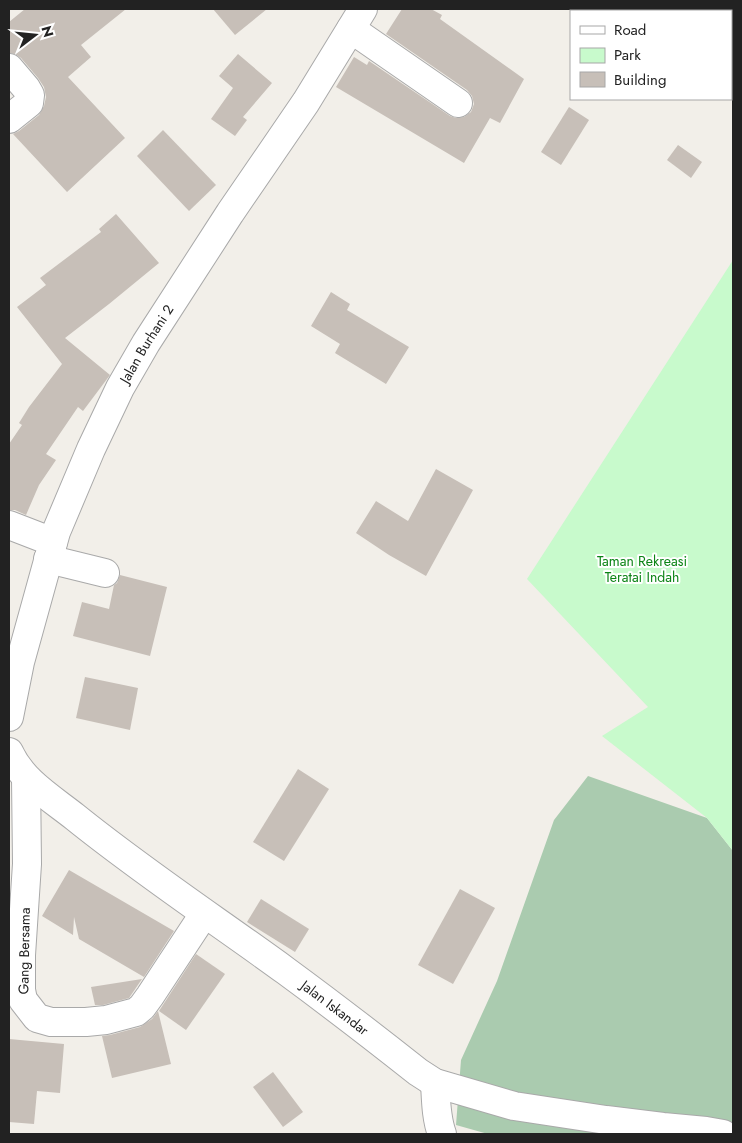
<svg xmlns="http://www.w3.org/2000/svg" width="742" height="1143" viewBox="0 0 742 1143" font-family="Jost,sans-serif">
<style>
.cemetery{fill:#aacbaf}
.park{fill:#c8facc}
.building{fill:#c7bfb8}
.lines{fill:none;stroke-linecap:round;stroke-linejoin:round}
.minor-casing{stroke:#a9a9a9;stroke-width:30}
.minor{stroke:#fff;stroke-width:28}
.labels{text-anchor:middle;stroke-width:4;stroke-linejoin:round;paint-order:stroke}
.street-label{font-size:14px;fill:#222;stroke:#fff}
.park-label{font-size:14px;fill:#0c8416;stroke:#fff}
</style>
<rect width="100%" height="100%" fill="#f2efe9"/>
<path class="cemetery" d="M588,776l119,42 26,33v283h-245l-32,-9 5,-65 36,-79 57,-161z"/>
<path class="park" d="M733,260v591l-26,-33 -105,-82 46,-29 -121,-128z"/>
<g class="building">
<path d="M25,9h101l-45,36 10,12 -23,20 57,61 -58,54 -54,-58 6,-3 20,-16 5,-9 2,-9 -2,-10 -6,-9 -17,-20 -6,-4 -6,-1v-31z"/>
<path d="M213,9h54l-32,26z"/>
<path d="M402,9h29l11,6 -2,4 84,60 -24,44 -10,-5 -26,45 -128,-76 18,-30 13,8 2,-4 81,55 6,2 8,-1 7,-5 3,-8 -2,-8 -5,-6 -81,-56z"/>
<path d="M238,54l34,29 -29,34 4,3 -12,16 -24,-17 22,-31 -14,-12z"/>
<path d="M569,107l20,13 -28,45 -20,-13z"/>
<path d="M163,130l53,55 -27,26 -52,-55z"/>
<path d="M678,145l24,17 -11,16 -24,-18z"/>
<path d="M116,214l43,49 -50,41 -44,34 45,37 -27,36 -5,-4 -32,47 10,6 -17,25 -13,30 -11,-5h-6v-66l13,-19 -3,-2 10,-16 33,-43 -45,-57 29,-22 -6,-7 61,-46 -2,-3z"/>
<path d="M331,292l19,12 -3,6 62,37 -23,37 -51,-31 5,-9 -29,-18z"/>
<path d="M436,469l37,21 -47,86 -37,-21 -33,-22 20,-32 32,20z"/>
<path d="M120,575l47,12 -17,69 -77,-20 9,-34 27,7 5,-24 3,-2z"/>
<path d="M85,677l53,11 -8,42 -54,-12z"/>
<path d="M298,769l31,20 -45,72 -31,-19z"/>
<path d="M69,870l105,61 -30,46 -65,-38 -5,-22 -1,18 -31,-19z"/>
<path d="M460,889l35,19 -42,76 -35,-19z"/>
<path d="M261,899l48,30 -14,23 -48,-30z"/>
<path d="M196,954l29,20 -39,56 -27,-19z"/>
<path d="M142,979l-13,19 -26,7h-8l-4,-18z"/>
<path d="M158,1011l13,53 -59,14 -10,-42 8,-1 30,-8 12,-8z"/>
<path d="M9,1039l55,5 -4,49 -23,-2 -3,33 -25,-2z"/>
<path d="M273,1072l30,40 -20,15 -30,-40z"/>
</g>
<g class="lines">
<defs>
<g id="minor">
<path d="M351,29l107,74"/>
<path d="M9,68l17,20 4,7 -1,8 -20,16"/>
<path d="M9,525l44,17"/>
<path d="M48,559l57,14"/>
<path id="s1" d="M9,717l11,-55 36,-130 35,-83 29,-61 26,-45 84,-130 76,-111 57,-93"/>
<path id="s2" d="M9,752c13,29 42,46 66,65 68,55 141,103 211,154 45,33 89,67 132,101l17,11 79,23 92,14 57,7 43,4 17,3"/>
<path d="M26,778l1,86 -6,91v35l2,10 14,18 14,4h35l20,-2 30,-8 6,-5 8,-11 54,-82"/>
<path d="M435,1083c1,17 1,35 7,51"/>
</g>
</defs>
<use href="#minor" class="minor-casing"/>
<use href="#minor" class="minor"/>
</g>
<g class="labels">
<g class="street-label">
<text dy="5" stroke="none"><textPath href="#s1" startOffset="400">Jalan Burhani 2</textPath></text>
<text transform="translate(24 951) rotate(-89)" y="5">Gang Bersama</text>
<text dy="5" stroke="none"><textPath href="#s2" startOffset="416">Jalan Iskandar</textPath></text>
</g>
<g class="park-label">
<text x="642" y="566">Taman Rekreasi<tspan x="642" dy="16">Teratai Indah</tspan></text>
</g>
</g>
<rect width="742" height="1143" fill="none" stroke="#222222" stroke-width="20"/>
<rect x="570" y="10" width="162" height="90" fill="#ffffff" stroke="#a7a7a7"/>
<rect x="580" y="26" width="25" height="8" fill="#ffffff" stroke="#a7a7a7"/>
<text x="614" y="35" font-size="15" fill="#222222">Road</text>
<rect x="580" y="48" width="25" height="15" fill="#c8facc" stroke="#a7a7a7"/>
<text x="614" y="60" font-size="15" fill="#222222">Park</text>
<rect x="580" y="72" width="25" height="15" fill="#c7bfb8" stroke="#a7a7a7"/>
<text x="614" y="85" font-size="15" fill="#222222">Building</text>
<g transform="translate(35 35) rotate(74)" stroke="#ffffff" stroke-width="4" paint-order="stroke">
<path d="M0-4L9 19L0 12L-9 19Z" fill="#222222"/>
<text y="-8" font-size="14" font-weight="bold" text-anchor="middle" fill="#222222">N</text>
</g>
</svg>
